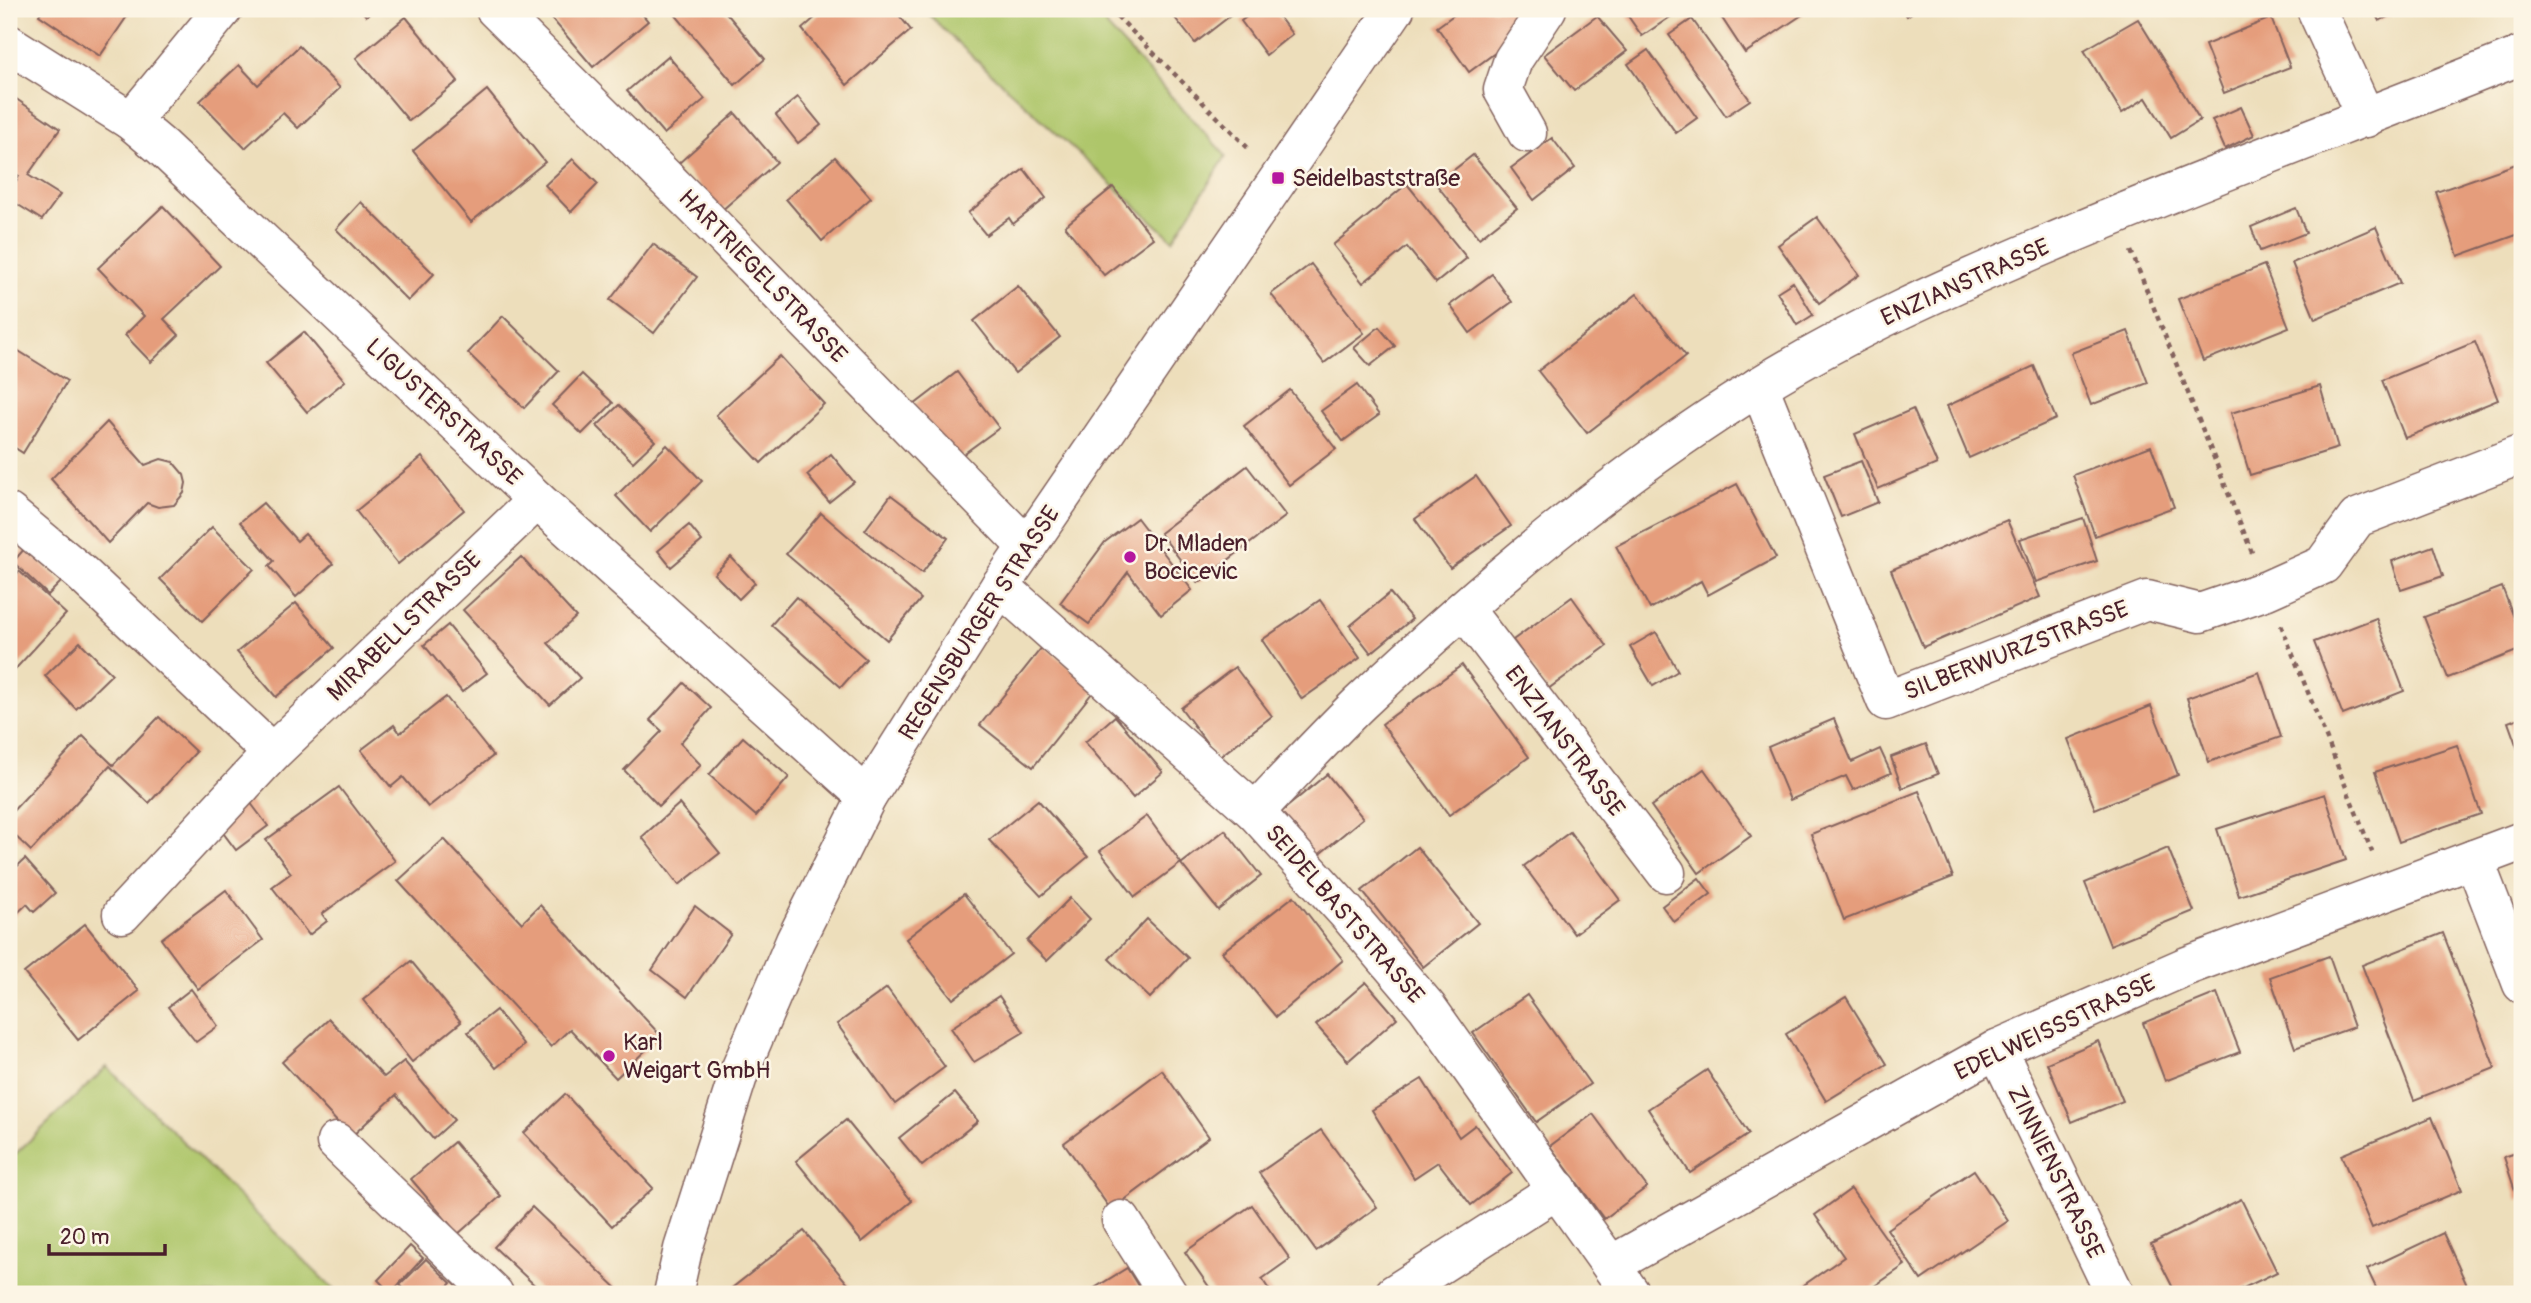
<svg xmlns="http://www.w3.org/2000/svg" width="2531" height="1303" viewBox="0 0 2531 1303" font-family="Pangolin,sans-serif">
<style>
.green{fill:#aec66b;stroke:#7c724b;stroke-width:2}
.building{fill:#e59d7c}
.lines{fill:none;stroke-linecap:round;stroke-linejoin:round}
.minor-casing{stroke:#83625d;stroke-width:41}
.path{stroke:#83625d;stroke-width:4.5;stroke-dasharray:5 5;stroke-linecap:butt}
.minor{stroke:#fff;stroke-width:38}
.poi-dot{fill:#b5179e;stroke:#fcf5e5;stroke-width:2.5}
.labels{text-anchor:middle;stroke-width:5;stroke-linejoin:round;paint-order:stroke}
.poi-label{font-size:24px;fill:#4a1f2b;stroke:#fcf5e5;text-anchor:start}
.street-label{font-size:24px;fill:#4a1f2b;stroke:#fcf5e5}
</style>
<rect width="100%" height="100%" fill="#fcf5e5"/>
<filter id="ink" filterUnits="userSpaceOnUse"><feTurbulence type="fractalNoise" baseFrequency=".0143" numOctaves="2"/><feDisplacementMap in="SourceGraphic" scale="14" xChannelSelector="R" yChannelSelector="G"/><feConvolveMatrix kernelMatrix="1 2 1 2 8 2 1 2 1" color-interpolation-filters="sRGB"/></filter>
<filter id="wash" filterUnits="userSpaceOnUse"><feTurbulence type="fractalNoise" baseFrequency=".00686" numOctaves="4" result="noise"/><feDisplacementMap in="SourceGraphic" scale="28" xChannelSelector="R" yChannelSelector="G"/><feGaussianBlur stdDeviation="1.57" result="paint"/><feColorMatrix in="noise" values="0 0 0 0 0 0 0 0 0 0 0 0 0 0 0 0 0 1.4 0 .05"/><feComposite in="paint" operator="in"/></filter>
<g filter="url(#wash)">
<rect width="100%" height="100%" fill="#eddebb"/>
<g class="green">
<path d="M924,9h167l135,147 -53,84 -225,-206z"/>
<path d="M107,1067l231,227h-329v-134z"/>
</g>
<g id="blocks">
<g class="building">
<path d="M43,9h89l-32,47 -61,-41z"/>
<path d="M361,9h14l-9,7z"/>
<path d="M552,9h86l10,12 -55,46 -46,-54z"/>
<path d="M677,9h46l42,50 -30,26 -62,-73z"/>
<path d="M825,9h69l17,21 -64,55 -45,-56z"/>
<path d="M1168,9h71l-44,34z"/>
<path d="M1257,9h16l19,25 -26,21 -25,-34z"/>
<path d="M1462,9h55l13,18 -61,45 -32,-45z"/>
<path d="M1623,9h59l-40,27z"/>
<path d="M1716,9h95l-66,44z"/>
<path d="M1902,9h15l-10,7z"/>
<path d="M2373,9h31l-25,12z"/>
<path d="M1597,16l30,35 -53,40 -30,-36z"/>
<path d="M406,17l52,64 -49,40 -53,-63z"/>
<path d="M2271,18l19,49 -66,26 -19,-48z"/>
<path d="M1692,19l58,81 -24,16 -57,-81z"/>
<path d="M2138,19l62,101 -29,18 -25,-40 -24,15 -38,-63z"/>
<path d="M299,46l41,42 -42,40 -15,-15 -38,35 -45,-47 39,-36 19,20z"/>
<path d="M1648,50l49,68 -21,15 -48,-69z"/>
<path d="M668,56l37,43 -41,35 -37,-43z"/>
<path d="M487,90l58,72 -74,60 -58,-71z"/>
<path d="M9,94l51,35 -32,46 32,20 -18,25 -33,-21v-7l10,-16 -10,-7z"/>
<path d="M798,97l23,28 -23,18 -22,-28z"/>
<path d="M2241,107l13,28 -29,14 -13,-29z"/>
<path d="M735,113l42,49 -56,49 -42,-48z"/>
<path d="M1552,138l23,30 -41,32 -23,-32z"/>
<path d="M1473,155l44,53 -38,30 -43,-54z"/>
<path d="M835,157l36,41 -49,43 -36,-42z"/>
<path d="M573,159l25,25 -27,28 -26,-27z"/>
<path d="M2516,164l6,19v50l-64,23 -22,-64z"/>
<path d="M1024,169l22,29 -33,26 -4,-6 -23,17 -18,-22z"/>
<path d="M1407,184l60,74 -31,25 -29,-36 -44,36 -30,-38z"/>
<path d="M1113,187l40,51 -49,37 -39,-49z"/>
<path d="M361,202l73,72 -26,27 -72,-72z"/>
<path d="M163,206l57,60 -56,53 15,16 -28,27 -26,-27 19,-19 -46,-48z"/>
<path d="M2296,208l10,25 -46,18 -9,-24z"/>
<path d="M1817,217l42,58 -40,28 -41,-58z"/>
<path d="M2376,227l24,56 -85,36 -23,-56z"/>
<path d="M653,244l44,33 -43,56 -44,-33z"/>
<path d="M1311,264l53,69 -40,30 -53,-69z"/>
<path d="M2264,265l25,62 -86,34 -25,-62z"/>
<path d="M1492,274l20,28 -42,31 -20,-28z"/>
<path d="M1793,282l20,33 -16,10 -20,-33z"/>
<path d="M1018,286l42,51 -45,36 -41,-52z"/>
<path d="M1637,294l49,62 -99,77 -49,-62z"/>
<path d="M503,316l56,55 -35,37 -56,-55z"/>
<path d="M1379,327l16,19 -25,20 -16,-18z"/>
<path d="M2128,331l20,52 -57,22 -20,-52z"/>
<path d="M304,332l41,49 -38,31 -41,-49z"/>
<path d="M2475,342l23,58 -93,38 -23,-58z"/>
<path d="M9,345l58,36 -44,72 -14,-9z"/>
<path d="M780,356l44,48 -63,59 -45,-48z"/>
<path d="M2034,366l22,53 -87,39 -22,-52z"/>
<path d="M957,372l42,56 -44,32 -41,-55z"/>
<path d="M582,374l31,29 -31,31 -30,-29z"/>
<path d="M1357,385l22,30 -36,26 -22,-30z"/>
<path d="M2320,386l18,62 -88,27 -19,-62z"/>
<path d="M1290,390l46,59 -47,36 -45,-59z"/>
<path d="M619,405l36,36 -22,21 -36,-36z"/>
<path d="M1913,409l24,55 -59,25 -23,-55z"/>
<path d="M107,422l38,43 16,-6 12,3 11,13 2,8 -2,10 -10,12 -16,2 -11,-4 -39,40 -57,-64z"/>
<path d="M667,445l35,36 -52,51 -34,-36z"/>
<path d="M2151,446l23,61 -79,29 -22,-61z"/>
<path d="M831,454l23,28 -25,20 -22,-27z"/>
<path d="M422,457l42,53 -66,54 -42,-53z"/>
<path d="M1861,461l17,41 -37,15 -17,-42z"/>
<path d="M1247,466l39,50 -88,67 -38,-50z"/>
<path d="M1476,476l35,50 -61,42 -35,-49z"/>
<path d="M1737,484l39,74 -68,37 -7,-14 -51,28 -34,-63z"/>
<path d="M891,495l57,43 -26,35 -57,-43z"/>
<path d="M263,503l34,38 8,-7 28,30 -37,33 -27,-31 5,-5 -34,-39z"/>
<path d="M821,513l100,86 -34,41 -101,-86z"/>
<path d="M1137,518l55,72 -31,25 -33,-43 -39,52 -29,-21 45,-61z"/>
<path d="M2083,518l14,43 -61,21 -16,-43z"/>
<path d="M2007,520l33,77 -117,50 -32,-77z"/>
<path d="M689,525l13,16 -31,26 -13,-16z"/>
<path d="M212,527l42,42 -52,52 -42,-42z"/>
<path d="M2433,546l10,30 -42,14 -9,-29z"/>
<path d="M25,548l36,34 -13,13 -35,-33z"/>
<path d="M521,557l55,60 -28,26 32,35 -30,27 -87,-95z"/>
<path d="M731,557l24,26 -16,16 -25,-25z"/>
<path d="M19,571l47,43 -57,62v-93z"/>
<path d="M2502,587l20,51v11l-74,29 -24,-61z"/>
<path d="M1390,593l22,26 -41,34 -21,-27z"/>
<path d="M796,597l70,62 -25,28 -70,-62z"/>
<path d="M1572,597l35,49 -59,43 -35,-49z"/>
<path d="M1320,600l40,58 -58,41 -40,-59z"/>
<path d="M296,603l38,45 -58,49 -39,-45z"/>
<path d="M2376,618l28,73 -61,24 -29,-73z"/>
<path d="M448,625l39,48 -25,19 -38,-47z"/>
<path d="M1656,632l22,39 -25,15 -23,-39z"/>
<path d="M80,642l32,32 -36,35 -31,-33z"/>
<path d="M1043,646l53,42 -63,79 -53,-42z"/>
<path d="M1462,665l67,92 -80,58 -67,-91z"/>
<path d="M1235,667l37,49 -54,42 -37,-50z"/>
<path d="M2259,672l22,65 -72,25 -22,-64z"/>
<path d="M684,683l27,25 -31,35 21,22 -42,41 -35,-36 38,-39 -12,-11z"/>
<path d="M446,697l47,59 -65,51 -25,-30 -12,10 -30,-37 33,-25 6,8z"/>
<path d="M2151,706l27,69 -83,34 -27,-70z"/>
<path d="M1115,716l48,56 -30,26 -48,-56z"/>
<path d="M159,717l37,35 -47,51 -39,-37 -79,85 -22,-21v-15l74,-79 30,29z"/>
<path d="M2522,717v44l-14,-39z"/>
<path d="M1834,719l18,43 28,-13 11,24 -38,17 -7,-14 -56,24 -22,-53z"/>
<path d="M743,737l46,40 -33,39 -47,-41z"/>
<path d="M1926,744l12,30 -36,14 -11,-31z"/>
<path d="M2457,745l24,69 -82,28 -24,-70z"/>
<path d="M1704,769l47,67 -52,37 -48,-67z"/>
<path d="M1327,774l36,44 -47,39 -36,-44z"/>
<path d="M339,787l56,74 -73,53 5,7 -18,14 -37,-48 19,-14 -25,-33z"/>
<path d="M1919,791l34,86 -109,43 -33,-86z"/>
<path d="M2325,794l21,66 -107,36 -22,-67z"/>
<path d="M247,798l21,28 -32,24 -21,-28z"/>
<path d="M1038,800l50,57 -47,39 -52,-56z"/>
<path d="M679,804l41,49 -41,32 -37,-48z"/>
<path d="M1147,816l34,47 -46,34 -35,-46z"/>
<path d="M1225,830l36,46 -43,34 -37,-46z"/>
<path d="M1570,832l50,68 -46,34 -50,-68z"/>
<path d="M444,839l78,84 18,-18 121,131 -45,42 -46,-49 -19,18 -153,-166z"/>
<path d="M1417,847l61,76 -55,44 -61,-76z"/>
<path d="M2168,848l26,63 -84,34 -25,-62z"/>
<path d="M25,859l30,34 -21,19 -7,-8 -18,17v-47z"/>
<path d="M1699,878l12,16 -37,28 -12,-16z"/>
<path d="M226,890l37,50 -65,49 -37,-50z"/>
<path d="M964,894l47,60 -58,45 -47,-60z"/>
<path d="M1294,896l49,64 -67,57 -54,-65z"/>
<path d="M1070,898l20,21 -43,42 -20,-20z"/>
<path d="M695,906l36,28 -44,63 -35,-27z"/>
<path d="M1147,919l41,39 -38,40 -41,-39z"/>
<path d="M85,924l54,67 -61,49 -54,-67z"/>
<path d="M2443,933l52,135 -81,32 -52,-135z"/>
<path d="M2329,956l25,71 -59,21 -25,-71z"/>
<path d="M411,961l50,61 -49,40 -49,-62z"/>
<path d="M1366,982l31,36 -49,43 -32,-36z"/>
<path d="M887,988l58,79 -50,37 -58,-80z"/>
<path d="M191,989l27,37 -22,16 -28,-35z"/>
<path d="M2217,993l23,59 -75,29 -22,-58z"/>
<path d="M1527,995l63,89 -54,38 -63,-89z"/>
<path d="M999,996l25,36 -50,30 -23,-34z"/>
<path d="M1846,997l41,67 -61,37 -40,-67z"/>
<path d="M496,1010l28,35 -28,23 -28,-36z"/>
<path d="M329,1019l55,58 20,-16 50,59 -21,19 -37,-44 -45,42 -69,-75z"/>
<path d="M2098,1041l25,60 -51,21 -25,-59z"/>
<path d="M1162,1070l47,67 -98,73 -47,-67z"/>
<path d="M1707,1070l42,64 -59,39 -42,-64z"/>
<path d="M1422,1079l37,58 16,-12 37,48 -41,32 -33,-43 -24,16 -42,-68z"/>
<path d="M955,1093l23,28 -56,45 -23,-28z"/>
<path d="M565,1094l88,94 -41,38 -88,-93z"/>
<path d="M1593,1114l54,73 -43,32 -54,-73z"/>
<path d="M2432,1117l30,73 -90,38 -31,-73z"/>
<path d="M846,1120l66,81 -50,41 -66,-81z"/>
<path d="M1321,1130l56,77 -61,44 -57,-78z"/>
<path d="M454,1142l47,54 -43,38 -47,-55z"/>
<path d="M2522,1151v48l-4,1 -14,-43z"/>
<path d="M1974,1170l34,51 -87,59 -34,-51z"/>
<path d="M1851,1189l54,76 -42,29h-72l53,-37 -29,-42z"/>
<path d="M2241,1199l36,73 -46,22h-55l-25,-50z"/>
<path d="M1252,1205l38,54 -28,20 10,15h-58l-29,-42z"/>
<path d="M532,1207l91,87h-79l-50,-47z"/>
<path d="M804,1231l49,59 -5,4h-111l-5,-6z"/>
<path d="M2443,1233l28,61h-92l-12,-25z"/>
<path d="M410,1246l13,12 -32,35 -13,-13z"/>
<path d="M426,1259l25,24 -10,11h-32l-9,-9z"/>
<path d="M1127,1268l16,26h-58z"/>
</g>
</g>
</g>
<g filter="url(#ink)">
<use href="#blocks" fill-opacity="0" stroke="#83625d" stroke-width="2"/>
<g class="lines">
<defs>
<g id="minor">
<path d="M495,9l203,201 329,337"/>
<path d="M2316,9l50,109"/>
<path d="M9,44l122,77 31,26 375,353 330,297"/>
<path d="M131,121l92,-112"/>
<path d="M1527,133l-24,-43 10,-30 34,-51"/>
<path d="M1759,386l127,315 261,-101 53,13 67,-23 56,-25 34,-47 165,-64"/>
<path d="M9,513l72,60 191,180"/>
<path d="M1000,586l255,226 92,101 80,94 204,287"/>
<path d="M1464,609l202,264"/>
<path d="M1255,812c34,-36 68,-73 104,-108 123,-116 255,-228 399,-317 92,-57 191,-101 290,-143 156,-67 316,-125 474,-189"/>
<path d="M2474,859l48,125"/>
<path d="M122,914l150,-161 265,-253"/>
<path d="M1997,1049l118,245"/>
<path d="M336,1142l158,152"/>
<path d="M1121,1220l47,74"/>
<path d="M1611,1265l386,-216 190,-83 335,-125"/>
<path d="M673,1294l10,-45 57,-179 55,-129 72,-144 133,-211 395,-577"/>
<path d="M1394,1294l164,-105"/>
</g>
</defs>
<use href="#minor" class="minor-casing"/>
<g class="path">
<path d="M1110,9l140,141"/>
<path d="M2131,251l122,304"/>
<path d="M2281,625l93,232"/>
</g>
<use href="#minor" class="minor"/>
</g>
</g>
<g class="poi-dot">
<rect x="1271" y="171" width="14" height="14" rx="3.5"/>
<circle cx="1130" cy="557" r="7"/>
<circle cx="609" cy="1056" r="7"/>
</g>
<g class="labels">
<g class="poi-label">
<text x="1292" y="186">Seidelbaststraße</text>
<text x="1144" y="551">Dr. Mladen<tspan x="1144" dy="28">Bocicevic</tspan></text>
<text x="623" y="1050">Karl<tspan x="623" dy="28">Weigart GmbH</tspan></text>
</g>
<g class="street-label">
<text transform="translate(763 276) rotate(46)" y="8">HARTRIEGELSTRASSE</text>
<text transform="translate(1965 282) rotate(-24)" y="8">ENZIANSTRASSE</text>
<text transform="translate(444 412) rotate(43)" y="8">LIGUSTERSTRASSE</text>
<text transform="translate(979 623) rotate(-57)" y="8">REGENSBURGER STRASSE</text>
<text transform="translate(404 626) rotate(-44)" y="8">MIRABELLSTRASSE</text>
<text transform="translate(2016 650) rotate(-21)" y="8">SILBERWURZSTRASSE</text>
<text transform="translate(1565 741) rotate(53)" y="8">ENZIANSTRASSE</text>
<text transform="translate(1345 914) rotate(49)" y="8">SEIDELBASTSTRASSE</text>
<text transform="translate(2055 1027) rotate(-25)" y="8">EDELWEISSSTRASSE</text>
<text transform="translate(2056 1172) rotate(64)" y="8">ZINNIENSTRASSE</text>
</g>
</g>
<rect width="2531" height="1303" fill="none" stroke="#fcf5e5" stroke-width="35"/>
<path d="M49 1244v10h116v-10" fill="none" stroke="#4a1f2b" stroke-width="3.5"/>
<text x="60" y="1244" font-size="21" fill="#4a1f2b" stroke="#fcf5e5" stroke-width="5" paint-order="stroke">20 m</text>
</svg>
